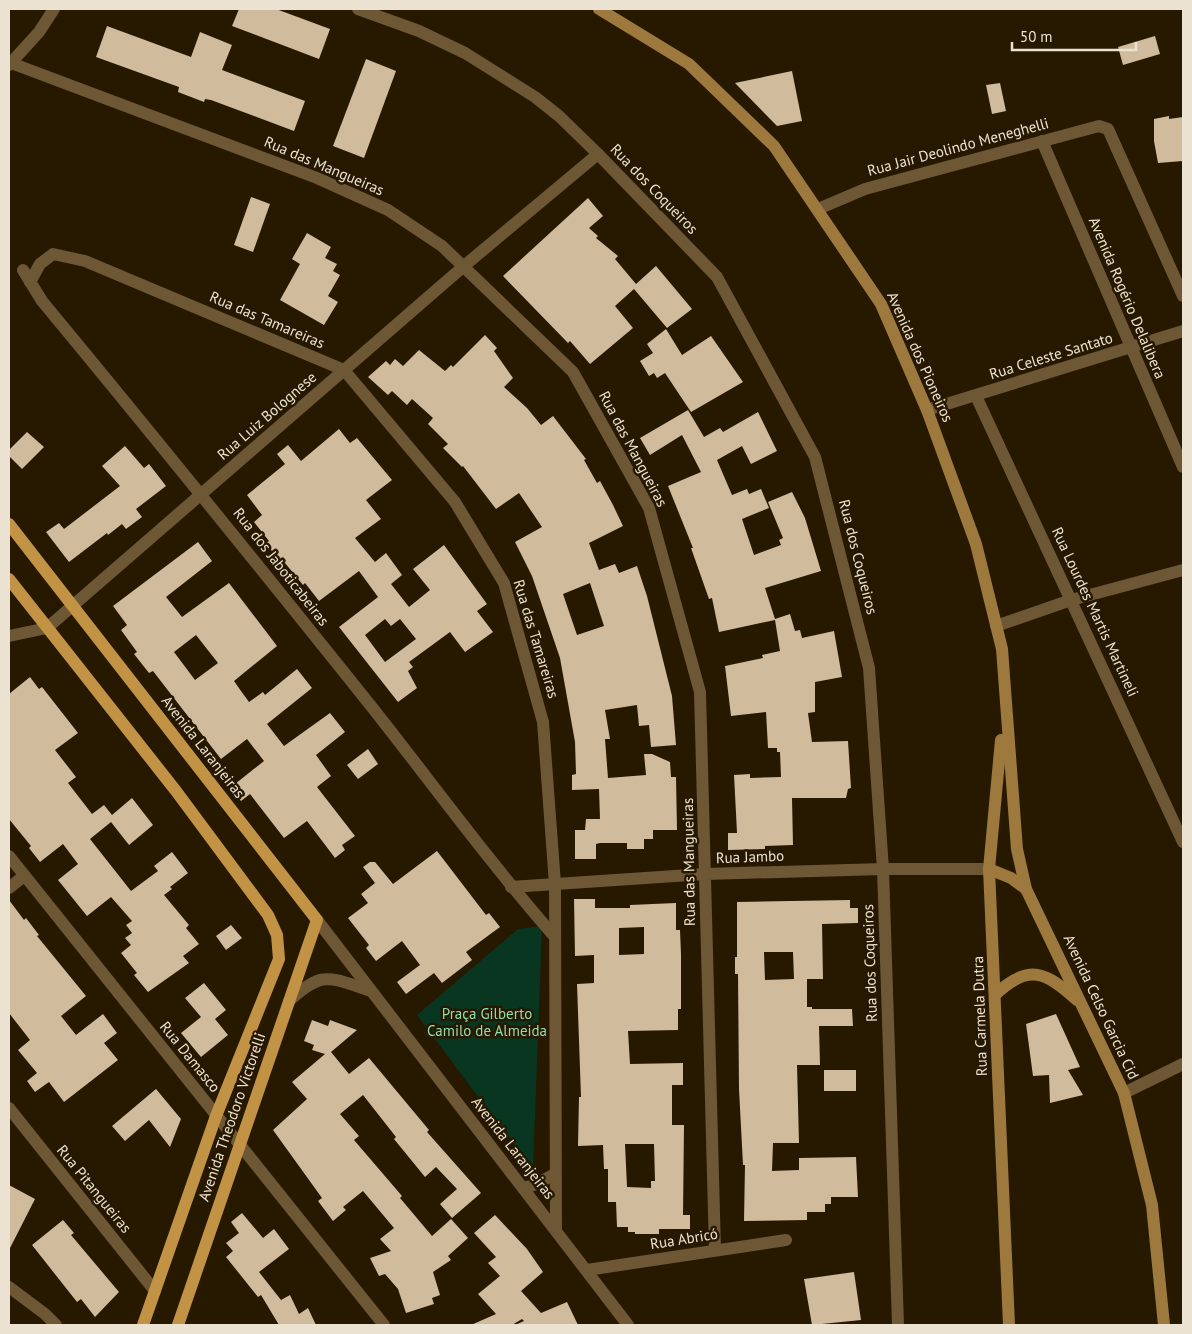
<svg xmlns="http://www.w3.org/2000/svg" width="1192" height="1334" viewBox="0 0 1192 1334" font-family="'PT Sans',sans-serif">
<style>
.green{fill:#093620}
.building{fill:#d0bb9d;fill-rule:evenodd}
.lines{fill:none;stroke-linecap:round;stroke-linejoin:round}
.street{stroke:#6d5734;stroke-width:12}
.secondary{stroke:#9d793e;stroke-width:12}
.primary{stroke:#c29344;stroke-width:12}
.labels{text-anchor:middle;stroke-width:5;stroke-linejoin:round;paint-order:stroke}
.street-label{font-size:15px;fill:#ece2d2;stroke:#271800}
.park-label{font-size:15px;fill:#90ddae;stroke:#271800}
</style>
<rect width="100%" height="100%" fill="#271800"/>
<path class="green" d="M542,926l-9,244 -116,-155 101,-86z"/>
<g class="building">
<path d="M239,9h37l54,20 -11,30 -87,-33z"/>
<path d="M107,26l84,31 9,-25 32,13 -10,25 83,31 -11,30 -83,-31 -6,-1 -1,3 -26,-10 1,-5 -83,-30z"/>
<path d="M1155,36l5,18 -37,11 -5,-18z"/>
<path d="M366,59l30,12 -32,87 -31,-12z"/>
<path d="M792,71l10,50 -25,5 -42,-43z"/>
<path d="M1000,83l6,28 -14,3 -6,-29z"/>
<path d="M1169,116v3l14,-2v44l-25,2 -4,-22v-22z"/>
<path d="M251,197l19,7 -17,48 -19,-7z"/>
<path d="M588,198l15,18 -14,12 9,8 -2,2 22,18 -3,3 21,25 20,-18 36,43 -25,19 -33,-39 -19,17 18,22 -43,36 -20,-23 -2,2 -65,-67z"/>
<path d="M307,233l24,14 -6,11 12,6 -4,7 7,4 -12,21 10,6 -14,23 -44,-25 20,-36 -8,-5z"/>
<path d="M666,329l16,26 29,-19 32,46 -52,30 -26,-39 -8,5 -3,-5 -5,3 -9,-15 13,-8 -6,-9z"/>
<path d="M485,335l12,13 -3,3 19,27 -9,9 23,21 14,17 12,-9 33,43 -2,1 13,23 3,-2 13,24 10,21 -34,17 10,27 16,-6 4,9 18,-7 10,30 25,100 4,49 -25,2 -2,-22 -10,1 -2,-21 -32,5 5,29h-5l3,39 38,-3 -2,-21h8l18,8 1,15h5l1,53h-24v9h-9v10h-17v-6h-27l-4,1v15h-21v-29h10l1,-11h14l-1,-30 -27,1v-15l4,-1 -1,-32 -15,-84 -28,-82 -17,-34 27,-15 -23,-34 -23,16 -33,-43 -1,1 -19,-19 5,-4 -20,-20 5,-6 -21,-19 -5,6 -15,-14 -4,4 -20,-18 18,-16 4,4 5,-6 8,7 16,-16 26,21 6,-6 2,2zM590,583l14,43 -27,9 -14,-41z"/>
<path d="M688,410l16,27 16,-9 3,4 35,-20 19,39 -26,13 -9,-18 -25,14 15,35 15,-6 2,5 12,-5 8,19 -27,11 12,36 27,-10 -2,-5 4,-2 -15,-36 24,-10 13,26 16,53 -56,17 10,31 15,-5 5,17 5,-1 2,8 32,-7 8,46 -27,5v30l-7,1 4,29 36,-1 3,47 -3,1 -2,9h-54l1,47 -28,1v3l-37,1v-17h9l-3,-58 16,-1v4l31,-1 -1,-25h-3v-4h-9l-2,-36 -35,4 -6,-50 38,-8 -1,-3 18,-4 -5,-31 -56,12 -7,-34 -3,1 -18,-51h2l-25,-62 33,-14 -19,-37 -32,20 -10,-17z"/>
<path d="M339,429l11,14 7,-5 35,42 -26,20 15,19 -26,19 20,24 11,-9 16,22 -11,9 18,23 21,-17 -17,-21 31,-24 43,59 -10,7 16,21 -28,20 -15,-20 -41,30 4,5 -5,4 9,17 -19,14 -59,-75 39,-30 -19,-26 -40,30 -14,-18 -2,2 -18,-22 -3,2 -16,-22 3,-2 -15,-19 8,-7 -15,-20 38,-31 -8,-10 11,-9 13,16zM385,619l6,7 9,-7 16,20 -31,23 -20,-27z"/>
<path d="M27,432l17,15 -22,22 -13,-13v-6z"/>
<path d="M125,446l19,22 5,-4 17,22 -30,23 6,8 -16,12 -4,-5 -14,11 -1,-2 -38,29 -23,-30 13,-9 5,6 56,-43 -18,-20z"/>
<path d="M198,542l14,19 -46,36 16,20 47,-34 48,63 -43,35 7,10 8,11 14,-10 2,3 32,-26 15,19 -45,36 17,22 46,-33 15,19 -29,23 15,21 -14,11 38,49 -13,9 3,5 -10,8 -28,-37 -23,17 -34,-44 -9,7 -11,-13 34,-27 -17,-22 -26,20 -68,-88 -4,2 -15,-19 3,-2 -16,-22 6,-5 -14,-19zM196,635l22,28 -23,17 -21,-28z"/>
<path d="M30,677l9,12 3,-2 36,46 -23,17 21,27 -8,6 24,31 12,-9 8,10 20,-17 21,27 -24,20 -18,-23 -21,17 41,52 27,-20 -4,-5 18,-14 16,21 -18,14 2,2 -8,6 25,30 -3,3 13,16 -16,12 6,7 -41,29 -14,-17 3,-2 -16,-20 10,-8 -6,-7 7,-5 -6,-8 6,-4 -21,-24 -24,19 -29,-36 20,-16 -15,-20 -23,18 -11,-14 2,-2 -22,-27v-125z"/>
<path d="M368,749l10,15 -20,15 -11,-14z"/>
<path d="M437,851l49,64 3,-2 11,14 -34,25 6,8 -30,23 -8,-10 -28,21 -9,-12 23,-17 -18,-24 -26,20 -10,-13 3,-3 -21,-27 20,-15 -7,-9 14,-11 -12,-16 7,-5h5l18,22z"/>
<path d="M574,899h21v9h35v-3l46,-2v27h4l1,24v55h-3v21l-50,1 2,33 53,-1v22h-11v40h12l-1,90h7v14h-31v5h-24v-2h-7v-5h-11l-1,-25h-8v-33h-4l-1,-24 -25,1 1,-49h2l-4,-113 17,-1v-28l-19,1zM644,927v27l-25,1v-27zM625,1144h29l1,37h-4v7l-24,-1z"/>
<path d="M9,900l15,20 2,-2 13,17 -2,1 49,60 -25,20 15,19 27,-21 14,19 -13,10 14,17 -54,42 -15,-20 -14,10 -8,-11 10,-8 -19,-23 12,-10 -21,-27z"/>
<path d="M850,900v8h8v15l-36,1 1,55h-16v28h5v2h40l1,17h-34l1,39h-23l2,78h-26l-1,28 27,-1v-12l57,-1 2,40h-27v7h-6v8h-18v8l-63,1 1,-56h-2l-4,-76 -1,-115h-3v-17h2v-55zM764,952h29l1,27 -29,1z"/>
<path d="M231,925l11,13 -16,12 -10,-14z"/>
<path d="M204,983l22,27 -11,9 13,16 -27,22 -20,-24 20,-16 -16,-19z"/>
<path d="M1056,1014l24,53 -12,3 15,25 -33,8 -1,-28 -16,1 -7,-52z"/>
<path d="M312,1020l16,6 2,-6 27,10 -26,22 18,22 20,-16 60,72 -2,2 54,61 -29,25 -12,-14 17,-15 -21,-22 -11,10 -31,-38 2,-2 -33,-42 -23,19 19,22 -5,4 48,56 -2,2 32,38 19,-17 17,19 -20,18 3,4 -18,12 7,23 -8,3 2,6 -28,9 -8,-24 -13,-15 -6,2 -9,-18 21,-7 -11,-12 14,-11 -31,-37 -20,16 3,3 -13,11 -15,-20 4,-3 -49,-68 34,-31 -15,-17 33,-28 -13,-4 2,-5 -10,-4z"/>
<rect x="824" y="1070" width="32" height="21"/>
<path d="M156,1089l25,30 -11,28 -21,-27 -24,21 -13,-15z"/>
<path d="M9,1185l26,14 -26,51z"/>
<path d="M242,1213l21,25 11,-9 15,20 -30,23 22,28 9,-5 9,19 9,-6 8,17h-37l-18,-30 -3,2 -32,-40 7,-6 -7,-8 13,-10 -8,-11z"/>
<path d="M495,1215l32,34 16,23 -22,19 20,22 26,-11 11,23h-63l9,-4 -2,-2 -10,6h-41l25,-11 -18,-20 22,-18 -12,-13 8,-6 -22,-24z"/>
<path d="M63,1220l11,13 -3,2 48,57 -24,25 -14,-18 -4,3 -45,-57z"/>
<path d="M854,1272l7,48 -49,5 -8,-46z"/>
</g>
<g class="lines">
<g class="street">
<path d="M358,9l61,22 46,22 70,44 24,19 39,38 119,123 98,180 54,211 14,201 15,456"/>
<path d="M11,63l306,115 71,32 54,36 131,126 76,136 51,184 15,558"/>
<path d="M9,65l30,-33 15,-23"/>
<path d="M1042,141l141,326"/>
<path d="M818,209l47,-20 234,-63 9,3 75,167"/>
<path d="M23,270l19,31c111,134 220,269 329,405 61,77 119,157 184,231"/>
<path d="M30,282l10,-18 13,-10 32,7 259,109 111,132 49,81 39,139 12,162 1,346"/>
<path d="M976,396l207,446"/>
<path d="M927,410l256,-79"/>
<path d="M996,626l75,-26 112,-30"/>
<path d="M9,636l38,-8 417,-362 134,-112"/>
<path d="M9,856l375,469"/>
<path d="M511,887l194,-13 178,-5h106"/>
<path d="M9,888l15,-12"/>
<path d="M317,920l311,405"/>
<path d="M289,1001c34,-32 41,-23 82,-10"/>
<path d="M1124,1093l59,-29"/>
<path d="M9,1108l146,183"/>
<path d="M523,1188l11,-3 21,-11"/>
<path d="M587,1270l199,-30"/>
<path d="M9,1287l36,27 11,11"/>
</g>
<g class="secondary">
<path d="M599,9l90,55 85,82 107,158 46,106 49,134 26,105 15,200 9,40 98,204 28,112 12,120"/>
<path d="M1001,740l-12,129 20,456"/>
<path d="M989,869l22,9 15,11"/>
<path d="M996,994c33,-31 50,-22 81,6"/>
</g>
<g class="primary">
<path d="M9,524l308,396 -139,405"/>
<path d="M9,579l167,212 92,124 9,20 2,24 -63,157 -73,209"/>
</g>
</g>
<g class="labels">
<g class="street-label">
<text transform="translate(958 147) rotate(-15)" y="5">Rua Jair Deolindo Meneghelli</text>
<text transform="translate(324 166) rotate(23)" y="5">Rua das Mangueiras</text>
<text transform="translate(654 189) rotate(46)" y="5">Rua dos Coqueiros</text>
<text transform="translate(1127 298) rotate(67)" y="5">Avenida Rogério Delalibera</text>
<text transform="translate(267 320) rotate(23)" y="5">Rua das Tamareiras</text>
<text transform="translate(1051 356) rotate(-17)" y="5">Rua Celeste Santato</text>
<text transform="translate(920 357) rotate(66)" y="5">Avenida dos Pioneiros</text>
<text transform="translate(267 416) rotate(-41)" y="5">Rua Luiz Bolognese</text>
<text transform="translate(633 449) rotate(62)" y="5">Rua das Mangueiras</text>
<text transform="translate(858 557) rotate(76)" y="5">Rua dos Coqueiros</text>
<text transform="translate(281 567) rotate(52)" y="5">Rua dos Jaboticabeiras</text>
<text transform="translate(1095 612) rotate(65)" y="5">Rua Lourdes Martis Martineli</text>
<text transform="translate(536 639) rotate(73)" y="5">Rua das Tamareiras</text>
<text transform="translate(203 747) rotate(52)" y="5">Avenida Laranjeiras</text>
<text transform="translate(750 857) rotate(-2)" y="5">Rua Jambo</text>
<text transform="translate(689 862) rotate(-91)" y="5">Rua das Mangueiras</text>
<text transform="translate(870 963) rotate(-92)" y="5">Rua dos Coqueiros</text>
<text transform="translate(1101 1007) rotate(65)" y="5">Avenida Celso Garcia Cid</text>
<text transform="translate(980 1016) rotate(-92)" y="5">Rua Carmela Dutra</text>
<text transform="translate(190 1057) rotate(51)" y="5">Rua Damasco</text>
<text transform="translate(232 1117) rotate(-71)" y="5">Avenida Theodoro Victorelli</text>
<text transform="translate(513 1148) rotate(52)" y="5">Avenida Laranjeiras</text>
<text transform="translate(94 1189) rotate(51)" y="5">Rua Pitangueiras</text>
<text transform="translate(684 1239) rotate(-9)" y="5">Rua Abricó</text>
</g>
<g class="park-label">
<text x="487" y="1019">Praça Gilberto<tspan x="487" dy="17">Camilo de Almeida</tspan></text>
</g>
</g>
<rect width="1192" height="1334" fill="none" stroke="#ece2d2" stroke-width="20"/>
<path d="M1012 42v8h124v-8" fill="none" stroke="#ece2d2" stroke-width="2.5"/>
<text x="1020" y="42" font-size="15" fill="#ece2d2" stroke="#271800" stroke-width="4" paint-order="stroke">50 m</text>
</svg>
